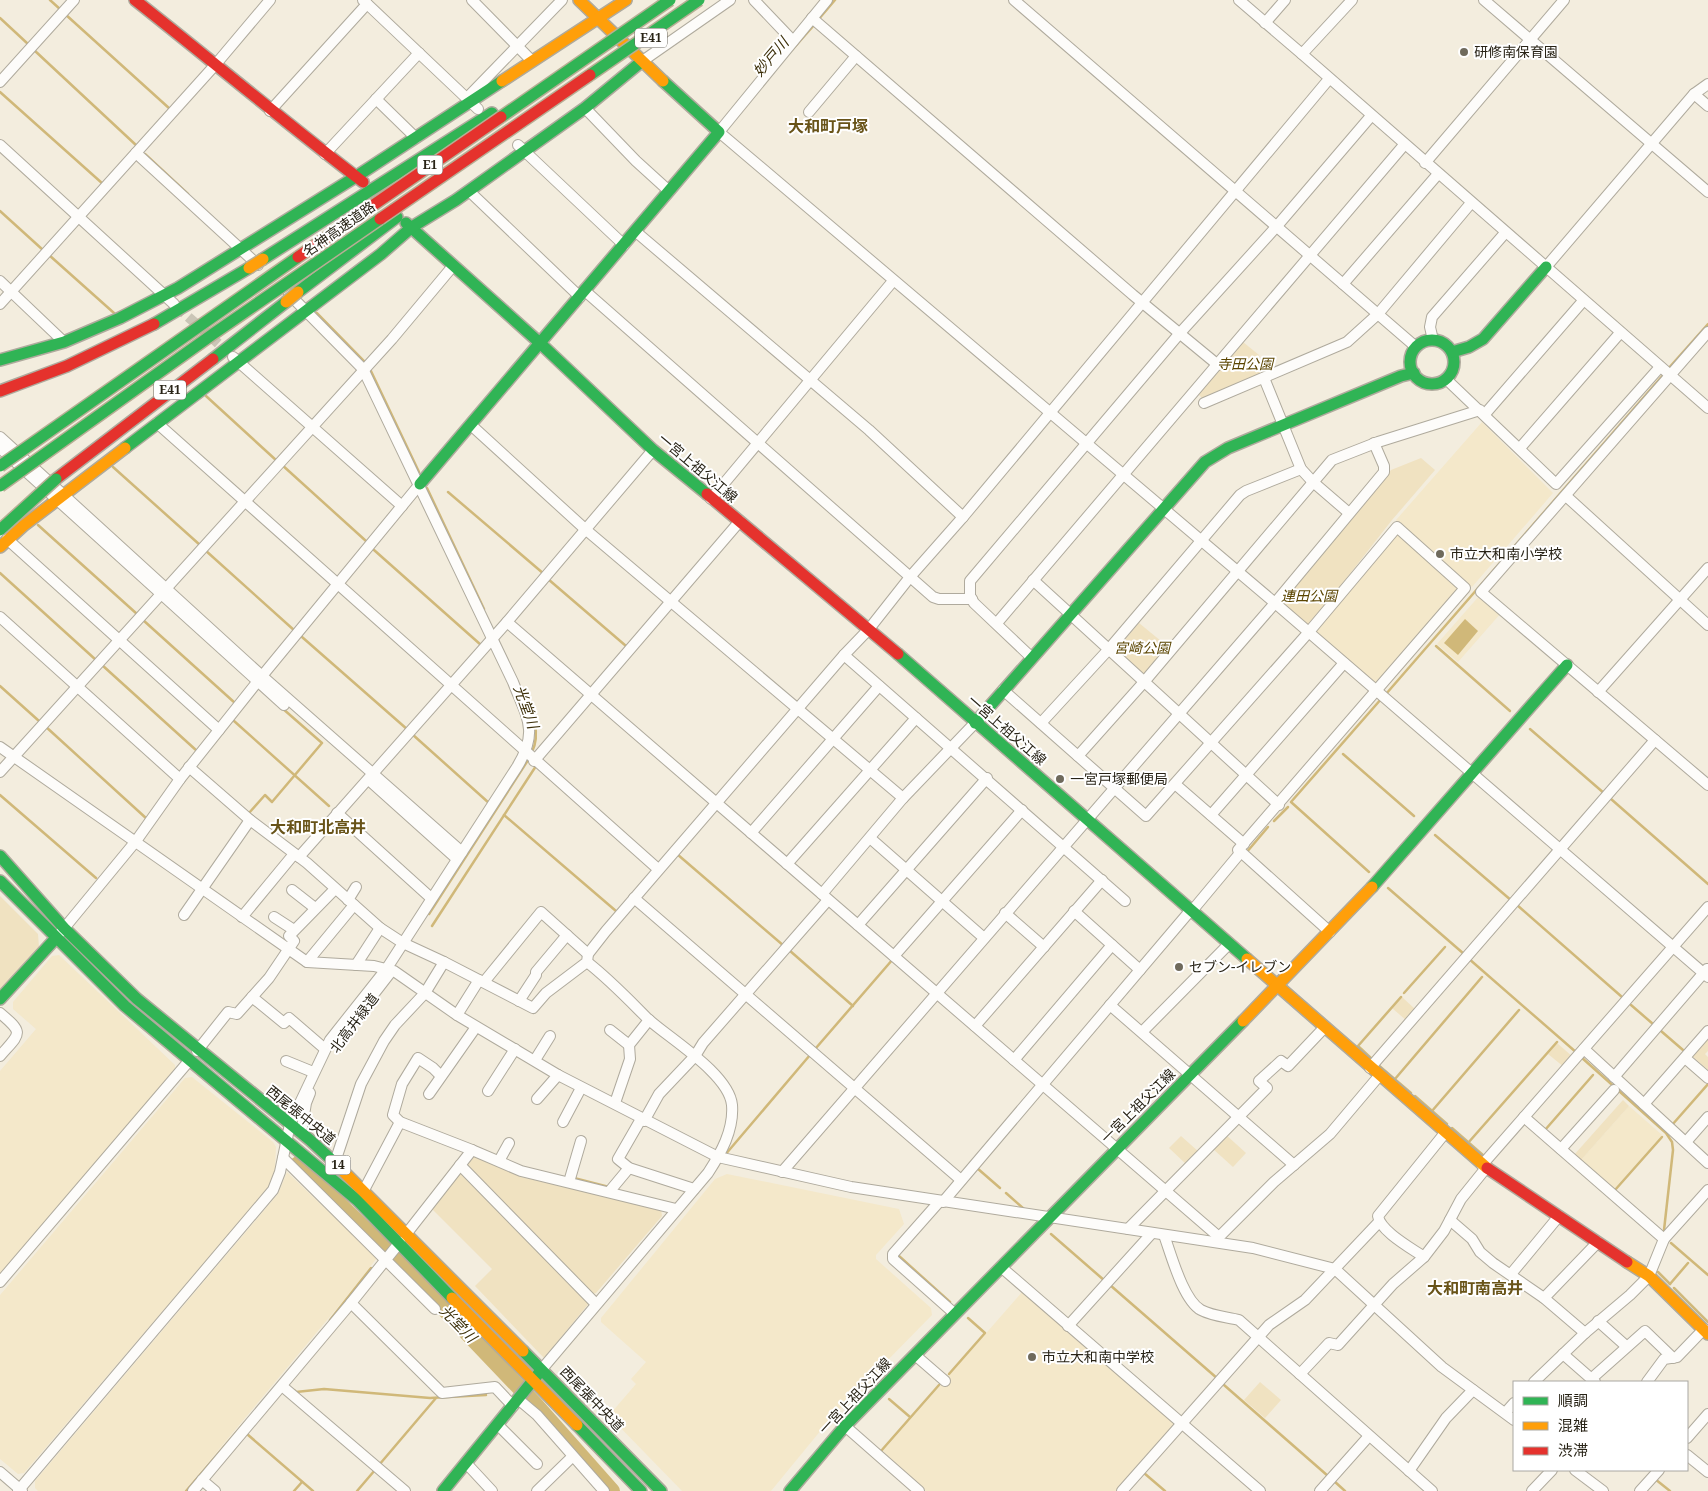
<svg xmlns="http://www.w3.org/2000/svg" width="1708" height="1491" viewBox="0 0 1708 1491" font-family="'Noto Serif','Noto Sans JP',serif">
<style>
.built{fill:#f4e8ca}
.green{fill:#f0e2c1}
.water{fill:#d0b879}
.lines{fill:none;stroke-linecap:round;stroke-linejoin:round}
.stream{stroke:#d0b879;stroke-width:2.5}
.river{stroke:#d0b879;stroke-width:16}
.street-tunnel{stroke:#cac5b6;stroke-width:10;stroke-dasharray:10 5;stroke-linecap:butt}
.street-casing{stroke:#afaa9d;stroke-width:12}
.fast-casing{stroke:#afaa9d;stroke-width:14}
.slow-casing{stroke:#afaa9d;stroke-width:14}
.jam-casing{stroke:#afaa9d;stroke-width:14}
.street{stroke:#fdfcfa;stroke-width:10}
.fast{stroke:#30b455;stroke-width:11}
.slow{stroke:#ff9f0a;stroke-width:11}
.jam{stroke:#e5322d;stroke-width:11}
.fast-bridge-casing{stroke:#b7ae95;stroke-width:14;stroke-linecap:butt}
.slow-bridge-casing{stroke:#b7ae95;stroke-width:14;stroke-linecap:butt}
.jam-bridge-casing{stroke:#b7ae95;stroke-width:14;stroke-linecap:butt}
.fast-bridge{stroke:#30b455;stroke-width:11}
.slow-bridge{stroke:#ff9f0a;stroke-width:11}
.jam-bridge{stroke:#e5322d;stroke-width:11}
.poi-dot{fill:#6f6a5c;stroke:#fff;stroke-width:2}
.labels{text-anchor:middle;stroke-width:4;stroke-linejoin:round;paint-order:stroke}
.shield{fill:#fff;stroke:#68655c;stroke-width:1}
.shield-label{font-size:12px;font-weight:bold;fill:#282316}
.poi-label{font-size:14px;fill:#282316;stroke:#fff;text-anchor:start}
.street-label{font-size:14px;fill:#282316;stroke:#fff}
.park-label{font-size:14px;font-style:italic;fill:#5b4500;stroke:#fff}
.water-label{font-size:15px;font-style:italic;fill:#3d300a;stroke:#fff}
.quarter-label{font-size:16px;font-weight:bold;fill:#685318;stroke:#fff}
</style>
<rect width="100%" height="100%" fill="#f3edde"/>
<g class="built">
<path d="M1482,422l71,71 -81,94 -6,-5 -90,103 -61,-52 87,-106 -6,-7z"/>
<path d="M1480,595l21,18 -43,49 -21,-18z"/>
<path d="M59,955l116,110v5l-175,205v-204l36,-42 -23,-20v-7l39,-46z"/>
<path d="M192,1077l81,65 3,5 -1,22 -6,18 -245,286 -6,1 -18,-15v-164l185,-217z"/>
<path d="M1629,1106l33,29 -48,54 -33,-29z"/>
<path d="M287,1172l90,86 -34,43 -159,190h-146l-3,-3v-7l243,-287z"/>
<path d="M727,1174l172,35 5,15 -28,31v4l55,49 1,7 -101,103 -60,73h-89l-71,-73v-5l25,-29 -5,-5 15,-17 -45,-40v-4l114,-139z"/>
<path d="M1023,1291l152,132v4l-56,64h-193l-44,-39z"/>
</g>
<g class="green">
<path d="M1243,342l16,13 4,19 -60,25 -5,-5z"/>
<path d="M1421,458l14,12 -43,50 -83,106 -28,-25 110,-131z"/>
<path d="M1139,623l28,23 -23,28 -28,-24z"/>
<path d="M0,896l38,38 1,13 -39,42z"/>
<path d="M1402,997l14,13 -9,11 -15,-13z"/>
<path d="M1708,1036v15l-3,3 3,3v13l-17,-15z"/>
<path d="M1557,1043l16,14 -9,10 -16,-13z"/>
<path d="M1623,1100l6,6 -48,54 -7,-5z"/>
<path d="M1225,1134l21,19 -13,14 -21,-19z"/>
<path d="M1181,1136l18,16 -12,13 -18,-17z"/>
<path d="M474,1156l47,21 140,32 1,7 -66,77 -4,1 -125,-128 -1,-4z"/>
<path d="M459,1170l131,132 -46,56 -69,-72 17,-17 -62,-62z"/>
<path d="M1260,1382l21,18 -16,18 -21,-18z"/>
</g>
<path class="water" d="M1465,619l13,12 -20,24 -14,-12z"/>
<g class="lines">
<g class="stream">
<path d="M50,0l11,10"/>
<path d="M65,14l105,95"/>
<path d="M0,18l28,26"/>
<path d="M818,20l17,-20"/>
<path d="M34,50l103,96"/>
<path d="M792,50l23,-26"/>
<path d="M0,92l103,92"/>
<path d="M145,154l43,40"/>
<path d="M0,211l43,39"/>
<path d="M49,255l65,58"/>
<path d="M317,313l48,49"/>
<path d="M370,369l49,103"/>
<path d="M1667,370l41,-46"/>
<path d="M206,396l71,65"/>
<path d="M281,464l85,77"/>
<path d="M113,467l87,78"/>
<path d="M427,488l57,121"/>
<path d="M448,492l96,82"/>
<path d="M38,525l99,89"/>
<path d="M205,550l90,81"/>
<path d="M374,550l107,95"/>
<path d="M0,573l96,87"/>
<path d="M548,579l78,67"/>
<path d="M143,620l92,83"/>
<path d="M302,637l106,93"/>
<path d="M1436,646l74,65"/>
<path d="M102,665l95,86"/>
<path d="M0,686l39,35"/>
<path d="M522,691c9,20 20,40 10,61"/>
<path d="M1386,694l278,-320"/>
<path d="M234,721l95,85"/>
<path d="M45,726l102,93"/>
<path d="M1530,729l75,65"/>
<path d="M412,734l77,69"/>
<path d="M1343,754l71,62"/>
<path d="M0,795l96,83"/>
<path d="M1611,799l97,85"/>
<path d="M249,813l16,-18 7,7 50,-59 -40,-35"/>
<path d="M504,815l112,96"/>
<path d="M1274,821l14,-14"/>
<path d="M1435,835l77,66"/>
<path d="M1246,853l22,-26"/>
<path d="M677,854l107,92"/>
<path d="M1369,872l-78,-70 91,-104"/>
<path d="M1388,888l76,66"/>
<path d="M1517,905l105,92"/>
<path d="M429,914l101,-157"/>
<path d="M432,926l104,-160"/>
<path d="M789,950l64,56"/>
<path d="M1468,958l109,95"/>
<path d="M1404,993l41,-46"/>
<path d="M1631,1005l22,19"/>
<path d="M1661,1031l22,19"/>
<path d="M816,1048l77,-89"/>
<path d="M1581,1057l85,76 6,9 1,8 -9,80"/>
<path d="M1373,1060l-15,-14 43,-49"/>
<path d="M1377,1064l34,29"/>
<path d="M1395,1079l87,-102"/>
<path d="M1415,1096l32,28"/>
<path d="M1432,1111l87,-101"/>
<path d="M1672,1125l36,-41"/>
<path d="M1452,1128l32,28"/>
<path d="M1545,1130l48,-55"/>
<path d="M1468,1143l89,-101"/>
<path d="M725,1155l85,-100"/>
<path d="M977,1168l23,20"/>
<path d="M574,1178l35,9"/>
<path d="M1615,1190l47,-53"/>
<path d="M1006,1193l18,16"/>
<path d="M1051,1234l54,47"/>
<path d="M1671,1243l37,32"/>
<path d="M899,1256l51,46"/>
<path d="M1658,1272l12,12"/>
<path d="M1670,1284l18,-21"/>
<path d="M1110,1285l108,94"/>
<path d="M1674,1288l34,34"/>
<path d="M330,1320l41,-52"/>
<path d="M949,1374l36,-41 -17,-15"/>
<path d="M1224,1385l104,91"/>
<path d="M294,1390l2,2 28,-3 106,9 56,-3"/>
<path d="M889,1399l21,18"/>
<path d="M247,1434l66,57"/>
<path d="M881,1451l58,-66"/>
<path d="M379,1465l57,-67"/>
<path d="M1144,1473l21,18"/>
<path d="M1655,1479l15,12"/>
<path d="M1334,1481l11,10"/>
<path d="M186,1491l59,-69"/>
<path d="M294,1491l8,-9"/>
<path d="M357,1491l18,-21"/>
</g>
<path class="river" d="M298,1164l112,109 125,131 77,87"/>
<path class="street-tunnel" d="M177,307l51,45"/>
<defs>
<g id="street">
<path d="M363,0l115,109"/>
<path d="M472,0l60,61"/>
<path d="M754,0l39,41"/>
<path d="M827,0l-108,132 556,471 433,374"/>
<path d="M1014,0l402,347"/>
<path d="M1239,0l63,54 50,-54"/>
<path d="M1484,0l224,192"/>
<path d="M812,18l321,277 85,70"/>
<path d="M1265,23l20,-23"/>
<path d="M1302,54l406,354"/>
<path d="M641,62l89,-62"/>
<path d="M0,82l74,-82"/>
<path d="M1694,94l14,12"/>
<path d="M467,98l95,-98"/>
<path d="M376,99l40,39"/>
<path d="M585,108l51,53 33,30"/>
<path d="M270,111l97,-107"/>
<path d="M809,112l47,-56"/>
<path d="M0,145l174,159"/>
<path d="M518,145l106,100"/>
<path d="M136,153l122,112"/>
<path d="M325,154l94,-101"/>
<path d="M1425,163l139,-163"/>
<path d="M469,191l111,106"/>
<path d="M635,231l234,199 94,87"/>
<path d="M1546,267l148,-173 14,-10"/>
<path d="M0,281l64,61"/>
<path d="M1343,284l95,-110"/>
<path d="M585,291l348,306 6,2h33"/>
<path d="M0,304l216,-240 54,-64"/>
<path d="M1708,332l-227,260 227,193"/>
<path d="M1433,340l-3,-13 2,-10 73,-84"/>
<path d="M233,357l169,149"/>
<path d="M1264,378l37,91 12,13 36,31"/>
<path d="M1446,379l110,105 104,-117"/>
<path d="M1204,403l143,-61 31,-28 93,-111"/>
<path d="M1485,414l98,-113"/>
<path d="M157,423l501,446"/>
<path d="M471,425l114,104 318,269"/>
<path d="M0,437l262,239 200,176"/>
<path d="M0,448l284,257"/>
<path d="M1520,448l100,-115"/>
<path d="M1566,496l142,129"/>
<path d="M711,499l182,-218"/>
<path d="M7,539l212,191"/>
<path d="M1033,580l246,225"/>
<path d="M0,617l180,162"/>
<path d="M507,622l712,615"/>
<path d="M997,623l407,-478"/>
<path d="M844,655l281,246"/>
<path d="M1032,658l-58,-55 -4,-7v-15l210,-248 97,-107 94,-110"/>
<path d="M1003,690l143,126 162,-183 89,-106 68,61 -227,262 3,2 -50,60"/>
<path d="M1598,692l110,-124"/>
<path d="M1041,723l68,-74 131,-154 6,-4 55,-22"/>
<path d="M0,747l307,215 67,4 20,5 63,44 101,60 160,82 133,30 402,61 82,21 107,98 72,53"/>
<path d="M1078,756l66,-74 188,-222 46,-18 102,-32"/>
<path d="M534,761l206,-240"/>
<path d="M189,767l61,53 57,43 73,65 23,15 41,19 89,46 13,-15 41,-31 1,-8 18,-23 238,-276 25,-26 41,-52 53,-60 366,-438"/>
<path d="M0,772l392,-433 61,-73"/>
<path d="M370,781l87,78"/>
<path d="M1175,784l69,60"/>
<path d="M337,813l94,85"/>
<path d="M1211,815l133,-152"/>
<path d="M751,833l128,-147"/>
<path d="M870,838l114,100"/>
<path d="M1241,852l89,80"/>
<path d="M299,857l208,-235 146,-172"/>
<path d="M787,864l129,-146"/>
<path d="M292,890l23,18"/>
<path d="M822,894l81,-96 72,-75"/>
<path d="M634,898l327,282"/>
<path d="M348,900l8,-13"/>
<path d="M1074,911l66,59"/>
<path d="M1005,913l39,34"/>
<path d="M184,915l66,-95"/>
<path d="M242,917l52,-63"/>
<path d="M274,917l20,13"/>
<path d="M858,925l129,-147"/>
<path d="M61,932l75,-91 44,-62 82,-103 158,-192"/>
<path d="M894,956l128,-146"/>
<path d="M307,962l47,-57"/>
<path d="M356,965l24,-37"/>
<path d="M484,982l57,-70 47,42"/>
<path d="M252,997l32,26 5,-5 36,31"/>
<path d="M519,1001l17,-26v-3l31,-37"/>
<path d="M1110,1005l184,160"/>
<path d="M0,1013c25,21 20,20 0,43"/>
<path d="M359,1013l31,-40"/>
<path d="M457,1015l22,-35"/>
<path d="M975,1026l127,-146"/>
<path d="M610,1030l19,15"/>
<path d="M1142,1032l86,-87"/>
<path d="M1584,1049l124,114"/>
<path d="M197,1051l31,-39 9,2 32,-36 25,-37 -5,-5 46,-47"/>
<path d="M1685,1058l23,20"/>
<path d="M535,1060l15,-24"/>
<path d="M1014,1060l98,-115"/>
<path d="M286,1061l27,11"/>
<path d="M1370,1068l285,-328"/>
<path d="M441,1076l-8,-8 -15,-10 -16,26 -9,31 7,7 72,28 49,21 155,38"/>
<path d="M1614,1077l93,-108"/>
<path d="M488,1091l27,-42"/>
<path d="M429,1094l47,-67"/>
<path d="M537,1099l21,-24"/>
<path d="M615,1103l15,-44 -1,-14 20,-25"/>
<path d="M1644,1104l64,-73"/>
<path d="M1524,1117l140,122"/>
<path d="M641,1119l-23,40 11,9 65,21"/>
<path d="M644,1121l15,-27 36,-38 8,-13 125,-143"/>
<path d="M563,1122l18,-34"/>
<path d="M301,1133l5,-30 4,-10"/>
<path d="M1686,1142l22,-25"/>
<path d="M1561,1149l53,-59"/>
<path d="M283,1158l152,151"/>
<path d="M499,1161l10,-18"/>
<path d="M335,1162l26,-78 23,-43 11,-16 30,-32 19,-31"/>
<path d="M460,1165l136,139"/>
<path d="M1482,1165l226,-258"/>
<path d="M782,1172l493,-569 109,-131v-6l-10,-23"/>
<path d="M569,1182l12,-41"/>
<path d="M364,1190l36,-68"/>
<path d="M609,1192l20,-24"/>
<path d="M939,1202l-46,52v5l62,55"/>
<path d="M943,1202l247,-291"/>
<path d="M1450,1220l22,19 8,13 13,11 51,35 41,35"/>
<path d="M1128,1229l139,-141 -8,-7 22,-20 7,5 36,-38"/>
<path d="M407,1233l65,-83"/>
<path d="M1164,1235c7,19 19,65 37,75 11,6 26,7 38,10l193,171"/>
<path d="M1215,1241l59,-59 56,-48 49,-58"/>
<path d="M1424,1257c-13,-9 -44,-26 -46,-41l67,-83"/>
<path d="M1001,1267l259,224"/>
<path d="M1511,1274l48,-58"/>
<path d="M0,1282l189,-221"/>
<path d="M1544,1298l54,-56"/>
<path d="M351,1303l91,90 53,-6 18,19"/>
<path d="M1598,1321l28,25"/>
<path d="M1068,1326l84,-93"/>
<path d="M1563,1354l32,28"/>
<path d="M915,1355l30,26"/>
<path d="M542,1369l166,-196c13,-20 26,-43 24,-68 -3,-31 -62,-66 -84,-86 -20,-20 -39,-40 -61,-57"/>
<path d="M1300,1374l29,-31 9,2 55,-61 31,-27 20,-26 17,-32 25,-31"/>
<path d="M1591,1379l54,-48 28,27"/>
<path d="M1534,1382l51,-49 45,-38 19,-19 15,-37 44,-49"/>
<path d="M1647,1382l17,-23 13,-2 27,-28"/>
<path d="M282,1386l123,105"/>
<path d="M518,1399l19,16 67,76"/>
<path d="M1506,1412l8,-9"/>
<path d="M498,1425l39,39"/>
<path d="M845,1426l74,65"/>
<path d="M1687,1438l21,-24"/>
<path d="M1687,1455l21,17"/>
<path d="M466,1463l26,28"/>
<path d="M1575,1470l28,21"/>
<path d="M1409,1471l37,-53 27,-28"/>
<path d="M0,1472l22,19"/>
<path d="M202,1480l13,11"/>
<path d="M18,1491l255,-301 7,-18 10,-48 40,-84 57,-72 130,-201c22,-36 10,-49 -4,-85l-150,-313 -74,-75"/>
<path d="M193,1491l158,-188 49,-61"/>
<path d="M537,1491l35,-34"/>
<path d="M1122,1491l147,-166 36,-25 74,-78"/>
<path d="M1320,1491l49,-55"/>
<path d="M1532,1491l20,-21"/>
<path d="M1640,1491l19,-21"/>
</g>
<g id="fast">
<path d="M406,223l135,121 112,106 54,44"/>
<path d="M263,259l229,-146"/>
<path d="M298,292l99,-75"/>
<path d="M154,324l95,-56"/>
<circle cx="1432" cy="362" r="22"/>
<path d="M1452,352l17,-5 14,-8 63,-72"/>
<path d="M213,359l73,-57"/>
<path d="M0,360l64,-18 56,-24 58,-30 179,-112 145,-95"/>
<path d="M125,448l256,-194 31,-27 44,-27 129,-92 56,-46"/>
<path d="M420,484l299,-352 -56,-51"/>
<path d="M898,654l349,305"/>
<path d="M975,723l230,-261 23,-14 173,-72 13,-3"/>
<path d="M0,856l64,72 73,71 173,141 25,23"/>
<path d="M0,881l125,125 232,194 95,98"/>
<path d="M1372,887l195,-222"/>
<path d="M0,999l56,-61"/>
<path d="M523,1351l138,140"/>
<path d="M577,1425l64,66"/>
<path d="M443,1491l96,-118"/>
<path d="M790,1491l55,-65 398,-405"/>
</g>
<g id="slow">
<path d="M579,0l84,81"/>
<path d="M502,81l124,-81"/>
<path d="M0,547l23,-21 102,-78"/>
<path d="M1247,959l240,209"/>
<path d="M1243,1021l129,-134"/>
<path d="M335,1163l188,188"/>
<path d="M1627,1262l22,14 59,58"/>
<path d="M452,1298l125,127"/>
</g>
<g id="jam">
<path d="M135,0c76,60 151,123 228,182"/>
<path d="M0,391l67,-25 87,-42"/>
<path d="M56,479l157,-120"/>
<path d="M707,494l191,160"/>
<path d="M1487,1168l140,94"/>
</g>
</defs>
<use href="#street" class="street-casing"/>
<use href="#fast" class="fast-casing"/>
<use href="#slow" class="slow-casing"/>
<use href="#jam" class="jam-casing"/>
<use href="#street" class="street"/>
<use href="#fast" class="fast"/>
<use href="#slow" class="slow"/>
<use href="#jam" class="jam"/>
<defs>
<g id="fast-bridge">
<path d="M590,75l109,-75"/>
<path d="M501,117l169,-117"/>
<path d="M0,466l298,-209"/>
<path d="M0,486l213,-152 167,-115"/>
<path d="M0,530l56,-51"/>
</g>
<g id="slow-bridge">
<path d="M249,268l14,-9"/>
<path d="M286,302l12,-10"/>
</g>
<g id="jam-bridge">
<path d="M380,219l210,-144"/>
<path d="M298,257l203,-140"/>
</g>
</defs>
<use href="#fast-bridge" class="fast-bridge-casing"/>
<use href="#slow-bridge" class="slow-bridge-casing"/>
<use href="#jam-bridge" class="jam-bridge-casing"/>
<use href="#fast-bridge" class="fast-bridge"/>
<use href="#slow-bridge" class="slow-bridge"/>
<use href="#jam-bridge" class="jam-bridge"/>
</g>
<g class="poi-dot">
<circle cx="1464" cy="52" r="5"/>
<circle cx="1440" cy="554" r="5"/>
<circle cx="1060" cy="779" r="5"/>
<circle cx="1179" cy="967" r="5"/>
<circle cx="1032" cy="1357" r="5"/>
</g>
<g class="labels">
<g class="shield">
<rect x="635" y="28.5" width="32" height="19" rx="4"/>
<rect x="417.5" y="155.5" width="25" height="19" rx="4"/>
<rect x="154" y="380.5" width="32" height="19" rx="4"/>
<rect x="325.5" y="1155.5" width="25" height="19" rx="4"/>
</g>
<g class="shield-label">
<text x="651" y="42">E41</text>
<text x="430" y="169">E1</text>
<text x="170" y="394">E41</text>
<text x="338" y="1169">14</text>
</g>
<g class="poi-label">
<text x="1474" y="57">研修南保育園</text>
<text x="1450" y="559">市立大和南小学校</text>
<text x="1070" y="784">一宮戸塚郵便局</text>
<text x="1189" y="972">セブン-イレブン</text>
<text x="1042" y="1362">市立大和南中学校</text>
</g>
<g class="street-label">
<text transform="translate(339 229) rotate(-35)" y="5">名神高速道路</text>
<text transform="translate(698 468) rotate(40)" y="5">一宮上祖父江線</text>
<text transform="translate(1007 730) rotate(41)" y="5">一宮上祖父江線</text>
<text transform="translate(354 1023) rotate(-53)" y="5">北高井緑道</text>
<text transform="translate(1138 1106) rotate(-45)" y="5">一宮上祖父江線</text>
<text transform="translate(301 1115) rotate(39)" y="5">西尾張中央道</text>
<text transform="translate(855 1396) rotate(-47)" y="5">一宮上祖父江線</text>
<text transform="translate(592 1399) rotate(46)" y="5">西尾張中央道</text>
</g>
<g class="park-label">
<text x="1245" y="369">寺田公園</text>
<text x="1309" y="601">連田公園</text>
<text x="1142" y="653">宮崎公園</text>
</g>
<g class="water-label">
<text transform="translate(771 57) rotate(-50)" y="5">妙戸川</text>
<text transform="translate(526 707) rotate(70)" y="5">光堂川</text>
<text transform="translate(458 1324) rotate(46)" y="5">光堂川</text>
</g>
<g class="quarter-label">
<text x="828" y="132">大和町戸塚</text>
<text x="318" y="833">大和町北高井</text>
<text x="1475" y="1294">大和町南高井</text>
</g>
</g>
<rect x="1513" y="1381" width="175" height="90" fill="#ffffff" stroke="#a9a7a2"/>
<rect x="1523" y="1397" width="25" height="8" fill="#30b455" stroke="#a9a7a2"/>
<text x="1558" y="1406" font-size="15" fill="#282316">順調</text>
<rect x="1523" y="1422" width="25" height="8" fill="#ff9f0a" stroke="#a9a7a2"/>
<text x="1558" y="1431" font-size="15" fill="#282316">混雑</text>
<rect x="1523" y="1447" width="25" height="8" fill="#e5322d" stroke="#a9a7a2"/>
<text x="1558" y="1456" font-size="15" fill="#282316">渋滞</text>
</svg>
